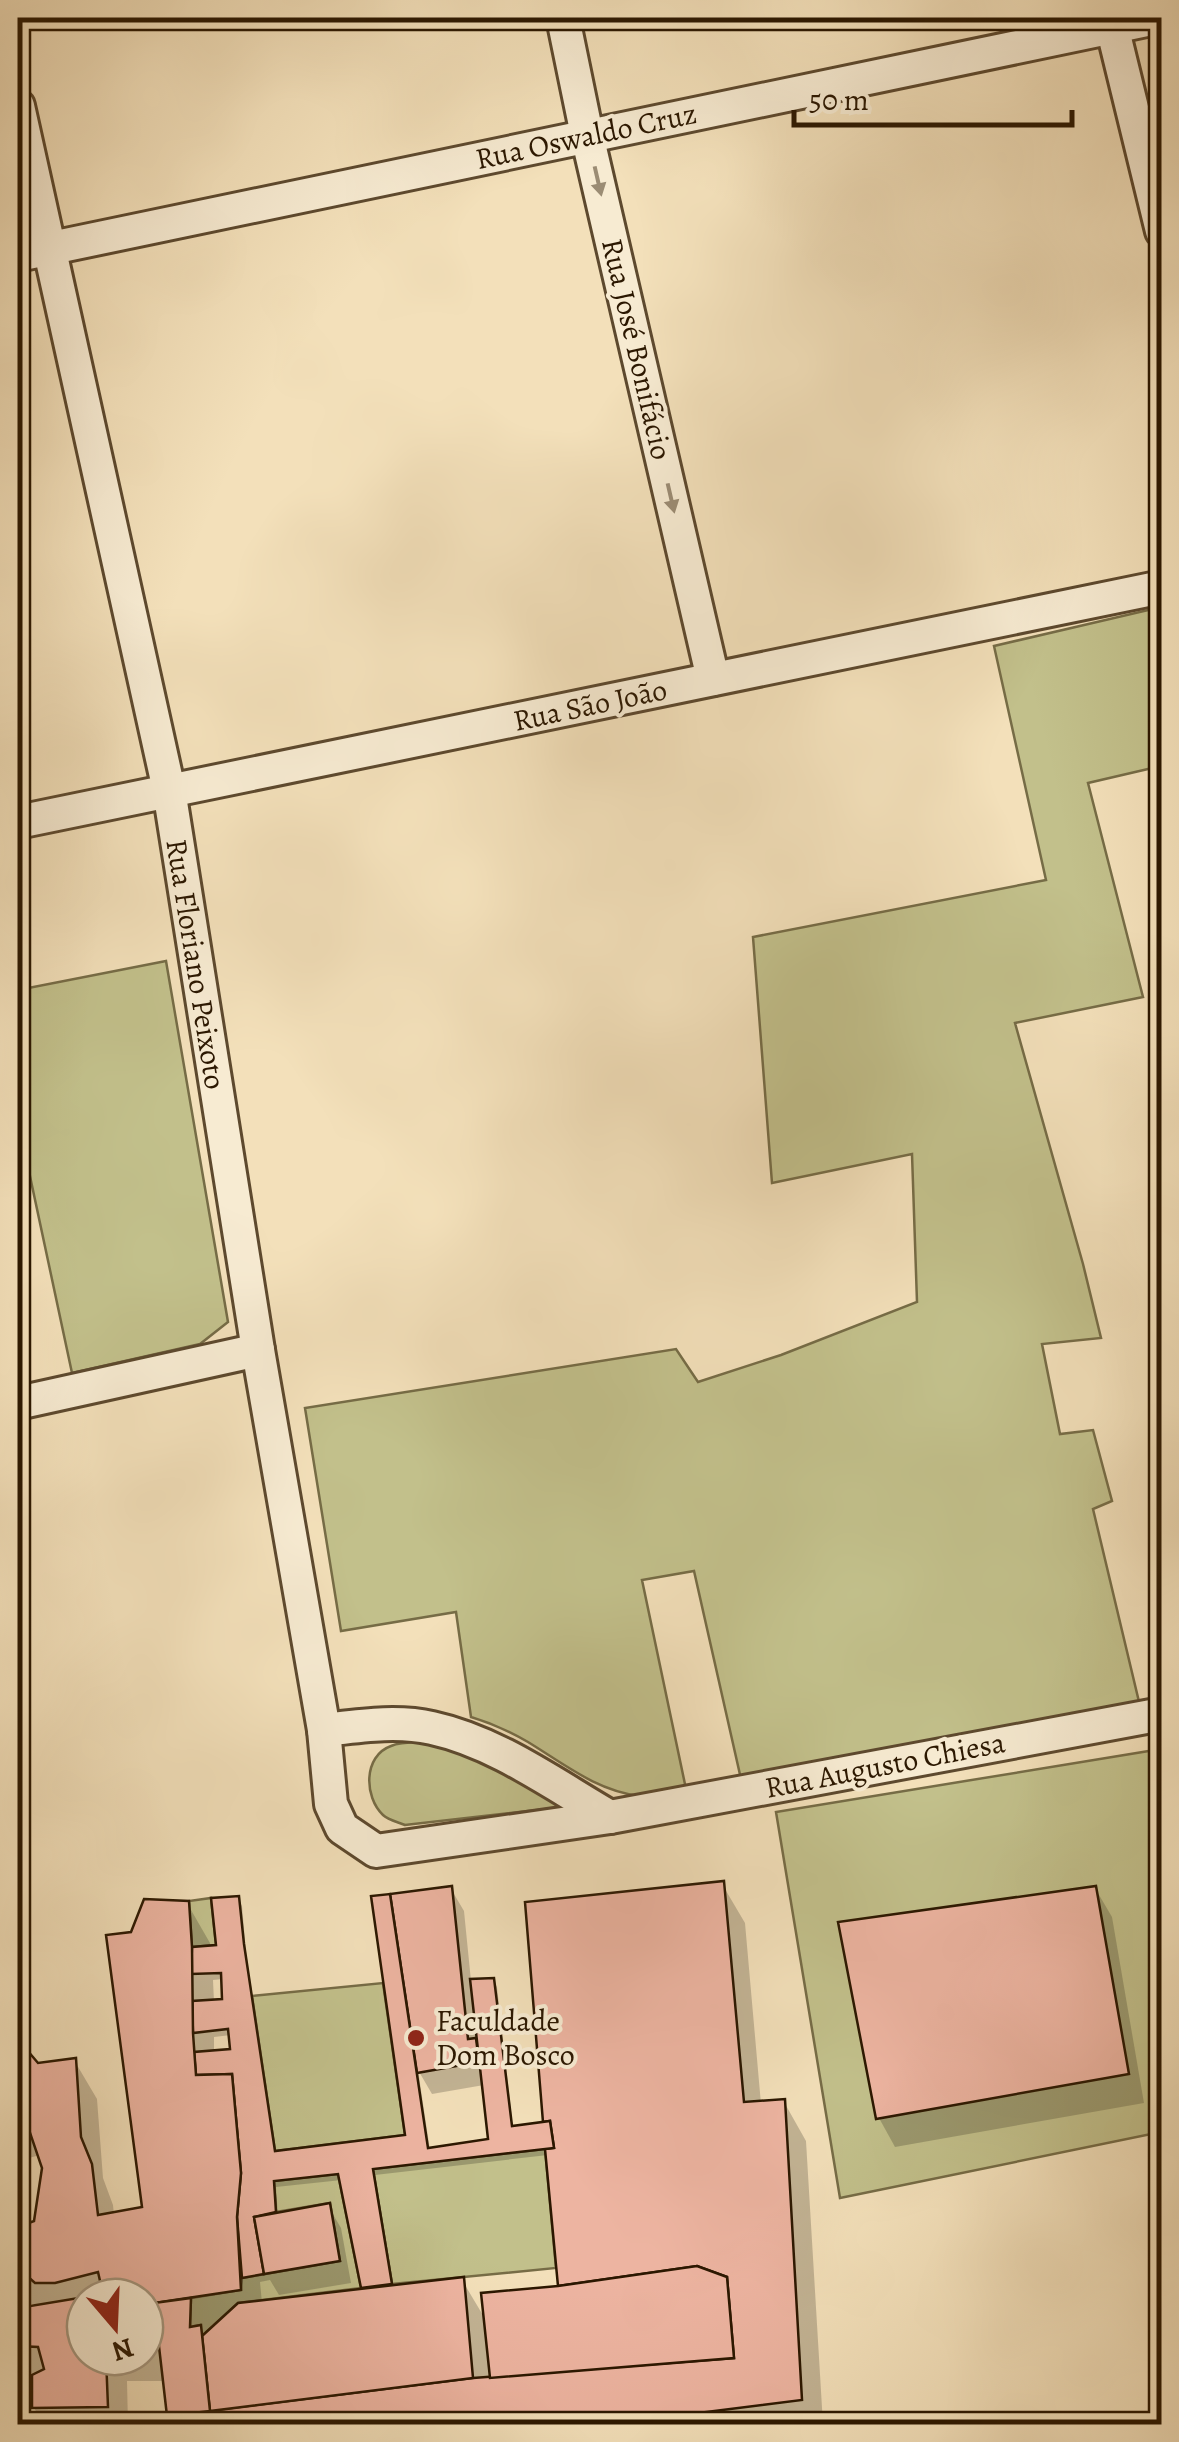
<svg xmlns="http://www.w3.org/2000/svg" width="1179" height="2442" viewBox="0 0 1179 2442" font-family="Alegreya,serif">
<style>
.green{fill:#c2c08b;stroke:#766c46;stroke-width:2.5}
.shadow{fill:#0003;fill-rule:evenodd}
.building{fill:#edb4a1;stroke:#2b1700;stroke-width:2.5}
.lines{fill:none;stroke-linecap:round;stroke-linejoin:round}
.minor-casing{stroke:#5d492e;stroke-width:38}
.minor{stroke:#f7ebd2;stroke-width:32}
.oneway{fill:#9b8c74}
.poi-dot{fill:#8f2418;stroke:#f7ebd2;stroke-width:4}
.labels{text-anchor:middle;stroke-width:8;stroke-linejoin:round;paint-order:stroke}
.street-label{font-size:30px;fill:#2b1700;stroke:#f7ebd2}
.poi-label{font-size:30px;fill:#2b1700;stroke:#f7ebd2;text-anchor:start}
</style>
<rect width="100%" height="100%" fill="#f3e0ba"/>
<filter id="stains"><feTurbulence type="fractalNoise" baseFrequency=".002" numOctaves="4"/><feColorMatrix values="0 0 0 0 .2 0 0 0 0 .09 0 0 0 0 .02 0 0 0 .5 -.17"/></filter>
<radialGradient id="worn" r=".72"><stop offset=".6" stop-color="#630" stop-opacity="0"/><stop offset="1" stop-color="#630" stop-opacity=".3"/></radialGradient>
<g class="green">
<path d="M1161,607v159l-73,17 55,214 -128,26 68,241 18,74 -59,6 18,90 33,-4 19,71 -19,8 47,197 -399,73 -47,-208 -52,9 44,209c-14,3 -31,9 -46,7 -43,-5 -76,-32 -112,-54 -17,-10 -37,-19 -57,-25l-15,-105 -115,19 -36,-223 371,-59 22,33 83,-27 136,-53 -5,-148 -140,29 -19,-246 293,-57 -52,-234z"/>
<path d="M166,961l62,361 -28,22 -128,29 -54,-253v-130z"/>
<path d="M431,1742l59,17 68,42 -3,7 -150,17c-7,-3 -17,-5 -22,-10 -19,-18 -20,-59 8,-69 11,-5 28,-3 40,-4z"/>
<path d="M1161,1749v383l-321,66 -64,-386z"/>
<path d="M211,1898l5,47 -24,2 -3,-46z"/>
<path d="M383,1983l22,152 -130,16 -23,-155z"/>
<path d="M545,2149l11,119 -164,16 -19,-115z"/>
<path d="M338,2174l23,114 -123,15 -36,33 -2,-11 -10,2 1,-29 50,-8 1,-12 98,-17 -10,-58 -54,9 -2,-31z"/>
</g>
<g class="shadow">
<path d="M722,1884l23,39 16,181 23,-2 22,39 17,283h-651l-5,-43h-40l1,43h-84l-10,-16v-25l-16,-29v-43l24,-5 -18,-3 -6,-11v-63l19,-6 7,-55 -4,-13 -22,6v-113l3,-1 16,18 37,-5 23,39 6,79 10,27 1,10 31,-6 -12,-274 54,-32 23,40v5h8l20,-49 4,7 4,46 30,201 132,-16 -20,-240 4,7 59,-15 13,22 7,70 22,-1 4,7 16,141 32,-4zM223,1979l1,22 -10,1 -1,-22zM231,2035l2,16 -19,2v-16zM418,2070l14,24 52,-9 7,56 -61,9zM548,2155l12,133 -73,34 -25,-42 -68,8 -19,-113zM342,2180l24,111 -104,12 -2,-21 10,-2 9,15 72,-12 -10,-55 -13,-22 -50,9 -2,-28zM85,2297h60v60h-60z"/>
<path d="M1095,1888l17,29 32,186 -249,44 -16,-29z"/>
</g>
<g class="building">
<path d="M724,1881l20,221 41,-3 17,301 -191,24h-443l-1,-8 306,-38 261,-20 -7,-81 -30,-11 -139,20 -13,-137 9,-1 -4,-27 -7,1 -18,-220z"/>
<path d="M452,1886l16,153 8,-1 3,24 -62,11 -27,-179z"/>
<path d="M1096,1886l33,188 -253,45 -38,-197z"/>
<path d="M390,1894l38,254 60,-9 -18,-160 24,-1 18,148 38,-5 4,27 -181,21 19,115 -31,4 -23,-114 -64,7 2,31 -22,5 10,57 -22,4 -5,-61 4,-44 -9,-99 -36,1 -2,-23 36,-3 -2,-20 -35,4 -1,-32 30,-2 -1,-26 -30,1 1,-27 24,-2 -5,-47 28,-2 5,48 31,207 130,-16 -34,-239z"/>
<path d="M144,1899l45,2 3,46 1,86 3,42 36,-1 9,99 -4,44 4,73 -87,13 6,39h-15v-45h-60v60h21l2,50 -76,1v-33l12,-6 -6,-22 -20,-1v-38l85,-14 -5,-22 -43,11h-20l-17,-15v-41l16,-6 8,-53 -18,-53 -6,2v-72l3,-2 17,20 38,-5 5,79 11,27 6,51 44,-8 -36,-272 25,-3z"/>
<path d="M330,2203l10,58 -76,13 -10,-57z"/>
<path d="M697,2266l30,11 7,81 -244,20 -9,-85 77,-7z"/>
<path d="M464,2277l9,101 -263,33 -8,-75 36,-33z"/>
<path d="M191,2298l-1,29 11,-2 9,86 -43,5 -13,-113z"/>
</g>
<g class="lines">
<defs>
<g id="minor">
<path d="M563,18l24,117 126,544"/>
<path d="M1110,18l52,213"/>
<path d="M18,106l151,684 89,560 66,380 7,74 11,24 34,23 234,-34 552,-103"/>
<path d="M18,255l1138,-237"/>
<path d="M18,822l1144,-235"/>
<path d="M18,1403l240,-53"/>
<path d="M324,1730c35,-4 72,-10 108,-2 64,14 121,56 178,89"/>
</g>
</defs>
<use href="#minor" class="minor-casing"/>
<use href="#minor" class="minor"/>
</g>
<defs><path id="oneway-solid" d="M-6-.8H1V-3.2L6.5 0L1 3.2V.8H-6Z" transform="scale(2.5)"/></defs>
<g class="oneway">
<use href="#oneway-solid" transform="translate(598 181) rotate(77)"/>
<use href="#oneway-solid" transform="translate(671 498) rotate(77)"/>
</g>
<circle class="poi-dot" cx="416" cy="2038" r="10"/>
<g class="labels">
<g class="street-label">
<text transform="translate(586 136) rotate(-12)" y="10">Rua Oswaldo Cruz</text>
<text transform="translate(637 349) rotate(77)" y="10">Rua José Bonifácio</text>
<text transform="translate(590 705) rotate(-12)" y="10">Rua São João</text>
<text transform="translate(196 964) rotate(81)" y="10">Rua Floriano Peixoto</text>
<text transform="translate(885 1765) rotate(-11)" y="10">Rua Augusto Chiesa</text>
</g>
<g class="poi-label">
<text x="436" y="2031">Faculdade<tspan x="436" dy="34">Dom Bosco</tspan></text>
</g>
</g>
<rect width="1179" height="2442" fill="none" stroke="#f3e0ba" stroke-width="60"/>
<rect x="20" y="20" width="1139" height="2402" fill="none" stroke="#2b1700" stroke-width="5"/>
<rect x="30" y="30" width="1119" height="2382" fill="none" stroke="#2b1700" stroke-width="2.5"/>
<g transform="translate(115 2327) rotate(161)"><circle r="48" fill="#f7ebd2" stroke="#a5967e" stroke-width="2.5"/>
<path d="M0-8L18 38L0 25L-18 38Z" fill="#8f2418"/>
<text y="-15" font-size="28" font-weight="bold" text-anchor="middle" fill="#2b1700">N</text>
</g>
<path d="M794 110v15h278v-15" fill="none" stroke="#2b1700" stroke-width="5"/>
<text x="809" y="110" font-size="30" fill="#2b1700" stroke="#f7ebd2" stroke-width="8" paint-order="stroke">50 m</text>
<rect width="100%" height="100%" filter="url(#stains)"/>
<rect width="100%" height="100%" fill="url(#worn)"/>
</svg>
